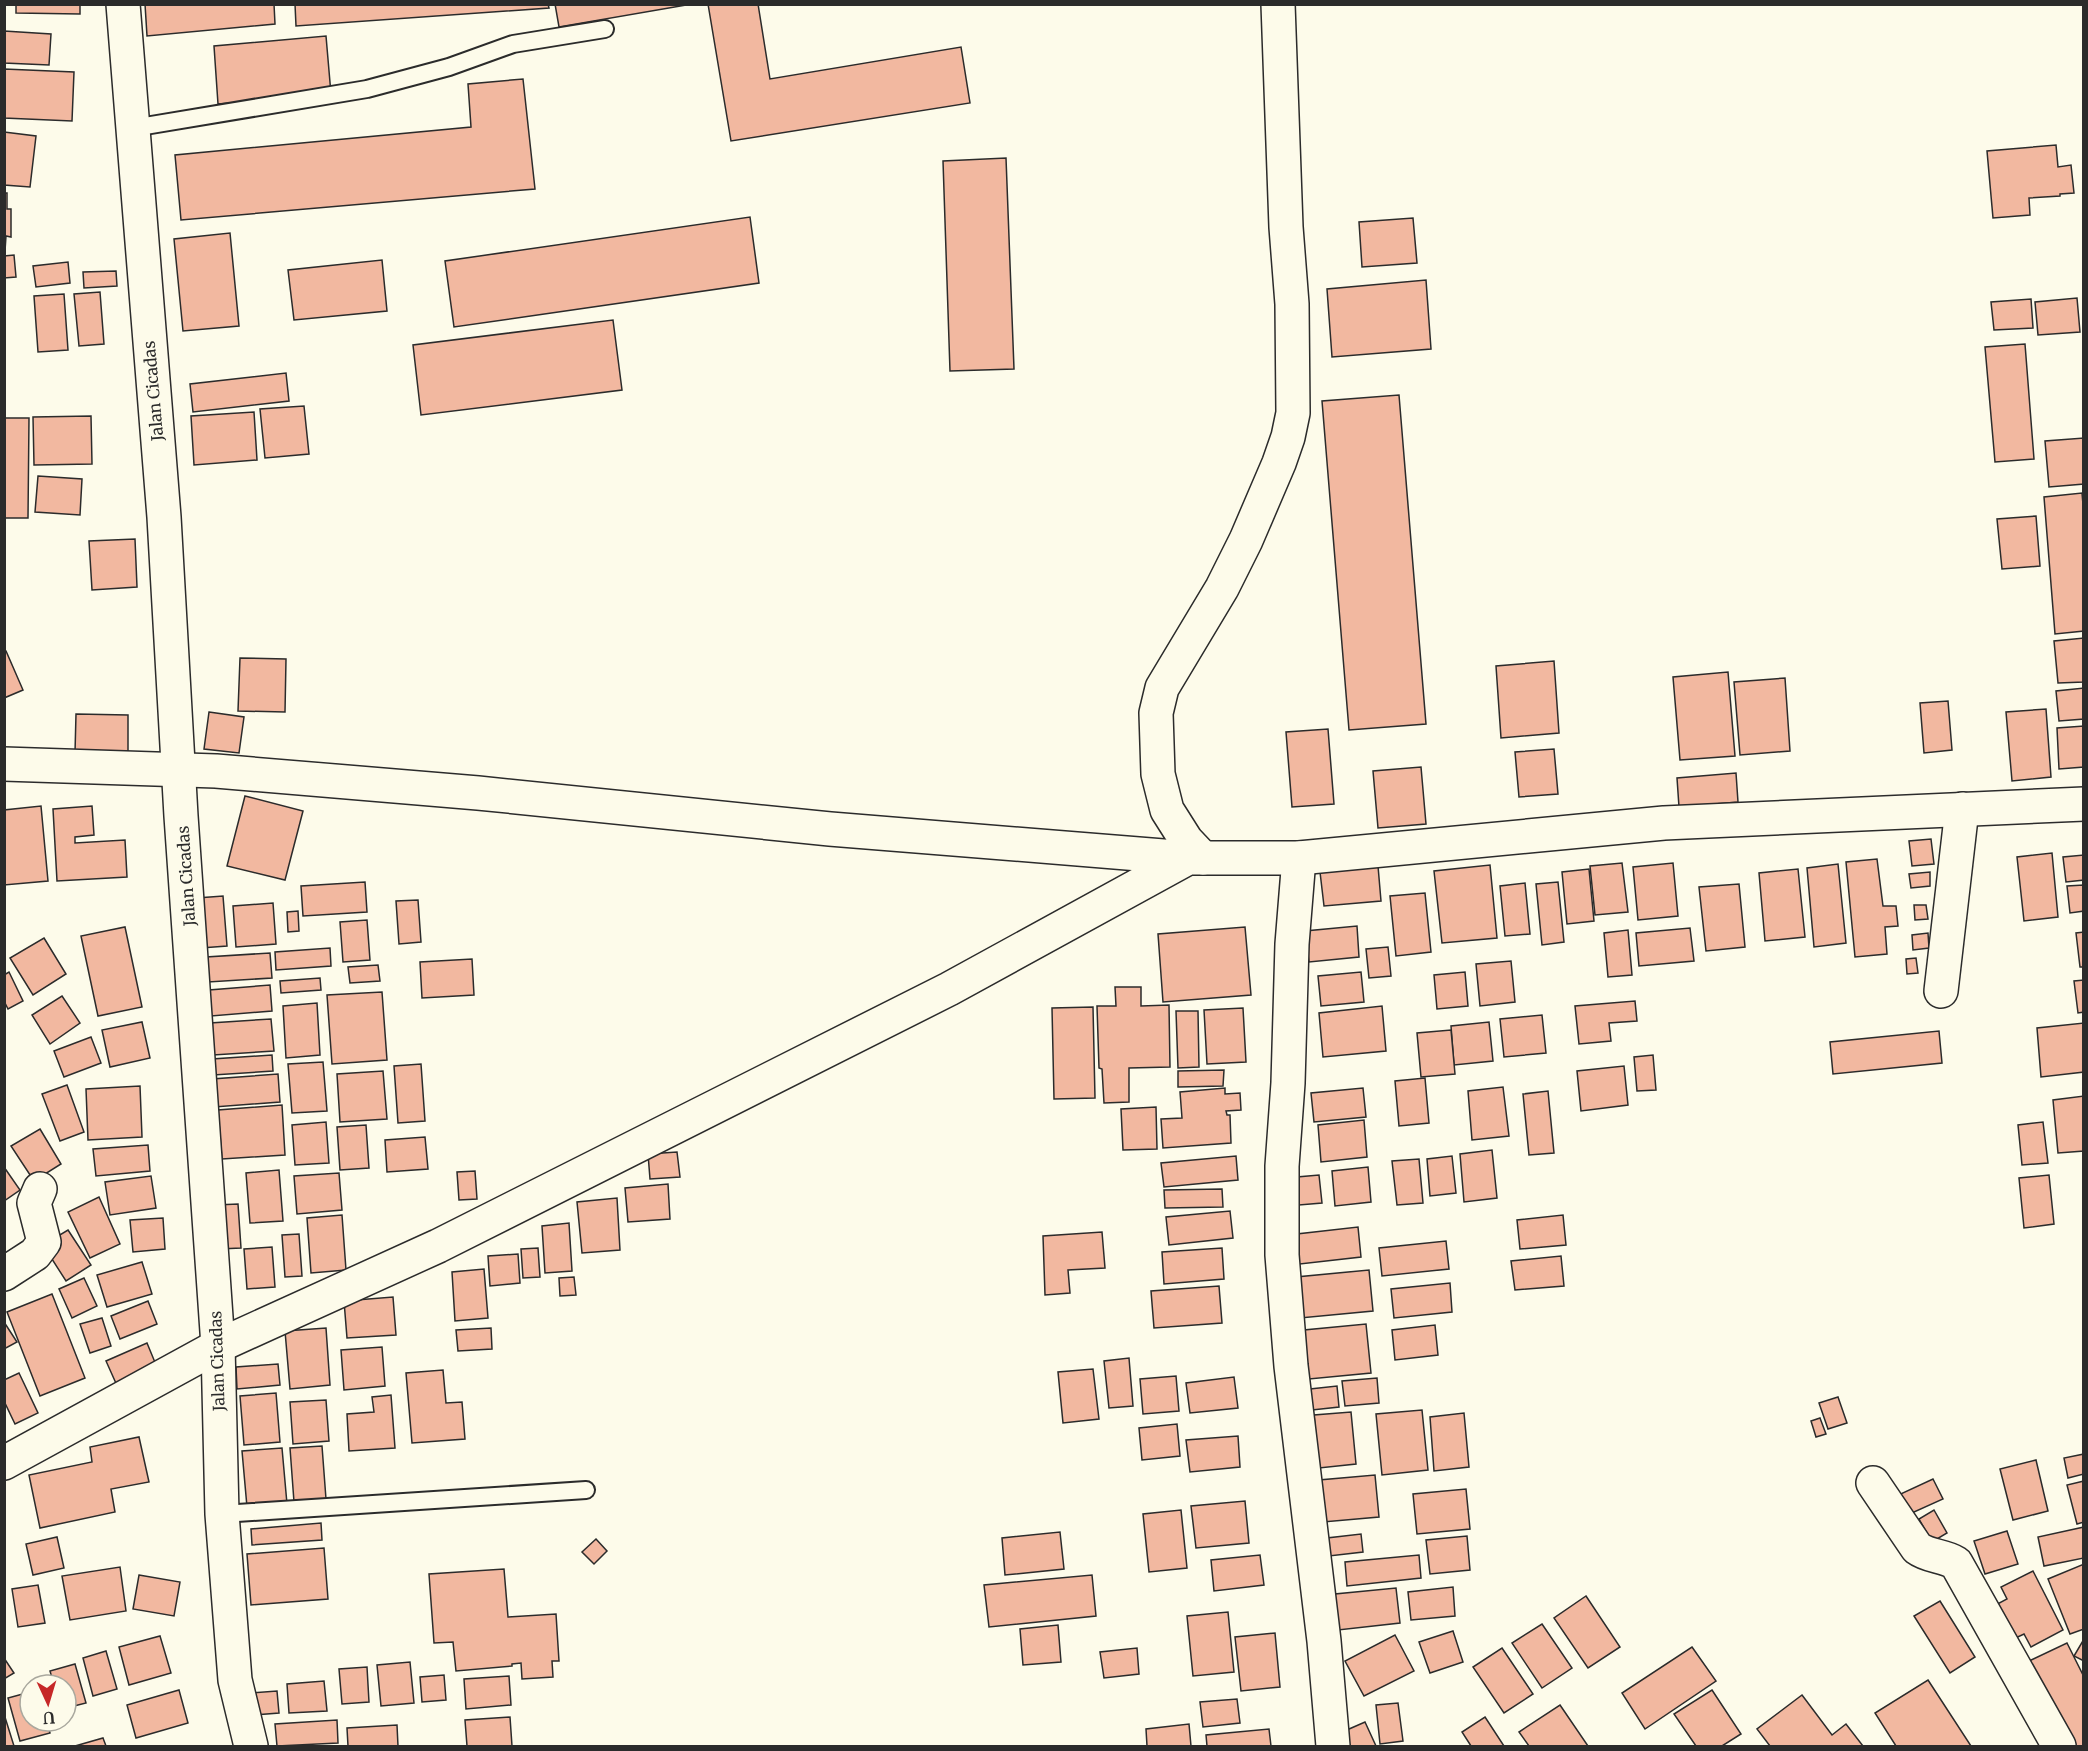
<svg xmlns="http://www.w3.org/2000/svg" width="2088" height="1751" viewBox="0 0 2088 1751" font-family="Merriweather,serif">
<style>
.building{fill:#f2b8a0;stroke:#2b2b2b;stroke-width:1.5}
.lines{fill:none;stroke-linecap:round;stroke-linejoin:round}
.lane-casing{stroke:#2b2b2b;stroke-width:20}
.street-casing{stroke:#2b2b2b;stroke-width:36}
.lane{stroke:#fdfbea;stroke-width:16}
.street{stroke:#fdfbea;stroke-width:33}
.labels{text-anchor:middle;stroke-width:4.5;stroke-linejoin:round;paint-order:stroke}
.street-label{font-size:16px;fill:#2b2b2b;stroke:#fdfbea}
</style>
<rect width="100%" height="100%" fill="#fdfbea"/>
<g class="building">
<path d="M16,4h64v10l-64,-1z"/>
<path d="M145,4h129l1,20 -128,12z"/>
<path d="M295,4h253l1,4 -253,18z"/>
<path d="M555,4h137l-133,23z"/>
<path d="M708,4h50l12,75 191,-32 9,56 -239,38z"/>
<path d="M4,31l47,3 -2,31 -45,-2z"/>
<path d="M326,36l5,58 -113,10 -4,-58z"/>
<path d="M4,69l70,3 -2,49 -68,-3z"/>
<path d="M523,79l12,110 -354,31 -6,-65 296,-28 -3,-43z"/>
<path d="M4,132l32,4 -6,51 -26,-2z"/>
<path d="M2056,145l2,22 13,-2 3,28 -14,1v2l-31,2 1,17 -37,3 -6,-67z"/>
<path d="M1006,158l8,211 -64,2 -7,-210z"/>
<path d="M4,193h3v16h4v28l-5,-1 -1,15z"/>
<path d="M750,217l9,66 -305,44 -9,-66z"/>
<path d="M1413,218l4,45 -55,4 -3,-45z"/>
<path d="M230,233l9,93 -56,5 -9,-92z"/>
<path d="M14,255l2,22 -12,1v-22z"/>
<path d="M382,260l5,51 -93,9 -6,-50z"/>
<path d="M68,262l2,21 -34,4 -3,-21z"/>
<path d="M116,271l1,15 -33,2 -1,-16z"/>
<path d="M1426,280l5,69 -99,8 -5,-68z"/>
<path d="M100,292l4,52 -25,2 -5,-52z"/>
<path d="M64,294l4,56 -30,2 -4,-56z"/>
<path d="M2077,298l3,34 -42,3 -3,-33z"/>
<path d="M2031,299l2,29 -39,2 -3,-28z"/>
<path d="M613,320l9,70 -201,25 -8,-70z"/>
<path d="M2025,344l9,115 -39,3 -10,-115z"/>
<path d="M286,373l3,28 -96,11 -3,-28z"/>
<path d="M1399,395l27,329 -77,6 -27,-329z"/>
<path d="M304,406l5,48 -44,4 -5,-49z"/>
<path d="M254,412l3,48 -63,5 -3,-49z"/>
<path d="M91,416l1,48 -58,1 -1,-48z"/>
<path d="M4,418h25l-1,100h-24z"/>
<path d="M2084,438v46l-35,3 -4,-46z"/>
<path d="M38,476l44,3 -2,36 -45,-3z"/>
<path d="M2082,493l2,23v115l-29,3 -11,-137z"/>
<path d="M2036,516l4,50 -38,3 -5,-50z"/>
<path d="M135,539l2,48 -45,3 -3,-49z"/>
<path d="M2084,638v44l-26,1 -4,-42z"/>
<path d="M4,651h2l17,39 -19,8z"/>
<path d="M240,658l46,1 -1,53 -47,-1z"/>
<path d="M1554,661l5,72 -58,5 -5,-72z"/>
<path d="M1728,672l7,84 -55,4 -7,-83z"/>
<path d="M1785,678l5,73 -50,4 -6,-73z"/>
<path d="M2084,688v31l-25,2 -3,-30z"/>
<path d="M1948,701l4,49 -28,3 -4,-50z"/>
<path d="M2046,709l5,68 -39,4 -6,-69z"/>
<path d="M209,712l35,5 -5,36 -35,-4z"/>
<path d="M76,714l52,1v40l-53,-2z"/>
<path d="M2084,726v41l-25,2 -2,-41z"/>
<path d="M1328,729l6,75 -42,3 -6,-75z"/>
<path d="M1554,749l4,45 -39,3 -4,-45z"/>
<path d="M1421,767l5,57 -48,4 -5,-57z"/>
<path d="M1736,773l2,29 -59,5 -2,-29z"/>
<path d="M245,796l58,15 -18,69 -58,-14z"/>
<path d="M41,806l7,75 -44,4v-75z"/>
<path d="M92,806l2,29 -19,2v6l50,-3 2,37 -70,4 -4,-72z"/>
<path d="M1931,839l3,25 -22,2 -3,-25z"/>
<path d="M2052,853l6,64 -34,4 -7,-64z"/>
<path d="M2084,855v25l-18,2 -3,-25z"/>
<path d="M1877,859l6,47h13l2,20 -13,1 2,27 -32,3 -9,-95z"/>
<path d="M1622,863l6,49 -33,3 -5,-49z"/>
<path d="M1673,863l5,53 -40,4 -5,-53z"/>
<path d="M1838,864l8,79 -32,4 -7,-79z"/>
<path d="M1490,865l7,73 -55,5 -8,-72z"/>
<path d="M1378,866l3,35 -57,5 -4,-34z"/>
<path d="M1589,869l5,52 -27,3 -5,-52z"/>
<path d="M1798,869l7,68 -40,4 -6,-68z"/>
<path d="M1930,872v14l-19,2 -2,-14z"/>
<path d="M365,882l2,30 -64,4 -2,-30z"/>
<path d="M1558,882l6,60 -22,3 -6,-61z"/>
<path d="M1525,883l5,51 -25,2 -5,-50z"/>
<path d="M1739,884l6,63 -39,4 -7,-64z"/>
<path d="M2084,885v26l-14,2 -3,-27z"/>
<path d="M1425,893l6,59 -35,4 -6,-60z"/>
<path d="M223,896l4,50 -26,2 -4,-50z"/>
<path d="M418,900l3,42 -22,2 -3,-43z"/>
<path d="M273,903l3,41 -40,3 -3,-41z"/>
<path d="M1914,905h12l2,14 -13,1z"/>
<path d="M298,911l1,20 -11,1 -1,-20z"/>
<path d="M367,920l3,40 -27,2 -3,-40z"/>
<path d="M1357,926l2,31 -50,5 -4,-31z"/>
<path d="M125,927l17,80 -44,9 -17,-80z"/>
<path d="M1245,927l6,68 -88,7 -5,-68z"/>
<path d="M1690,928l4,33 -55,5 -3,-33z"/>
<path d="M1628,930l4,45 -24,2 -4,-44z"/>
<path d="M2084,932v35h-4l-4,-34z"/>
<path d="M1928,933l1,15 -16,2 -1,-15z"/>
<path d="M44,938l22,36 -33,21 -23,-37z"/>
<path d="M1388,947l3,29 -22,2 -3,-29z"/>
<path d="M330,948l1,18 -55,4 -1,-18z"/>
<path d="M270,953l2,25 -64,4 -2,-25z"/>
<path d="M1916,958l2,15 -11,1 -1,-15z"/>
<path d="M472,959l2,36 -52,3 -2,-36z"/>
<path d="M1511,961l4,41 -35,4 -4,-42z"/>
<path d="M378,965l2,16 -30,2 -2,-16z"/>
<path d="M9,972l14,29 -15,8 -4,-8v-26z"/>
<path d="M1361,972l3,30 -43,4 -3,-30z"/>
<path d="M1465,972l3,34 -31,3 -3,-34z"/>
<path d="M320,978l1,12 -40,3 -1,-12z"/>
<path d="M2084,980v32l-6,1 -4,-32z"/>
<path d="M270,985l2,26 -61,5 -2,-26z"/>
<path d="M1115,987h26v19l28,-1 1,62 -41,1v34l-25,1 -2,-34 -3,-1 -2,-62h19z"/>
<path d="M382,992l5,68 -55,4 -5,-69z"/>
<path d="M62,996l18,27 -30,21 -18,-29z"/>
<path d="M1635,1001l2,20 -28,2 2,18 -32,3 -4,-38z"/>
<path d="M317,1003l3,52 -34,3 -3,-52z"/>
<path d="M1382,1006l4,45 -63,6 -4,-44z"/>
<path d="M1093,1007l2,91 -41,1 -2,-91z"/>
<path d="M1243,1008l3,54 -39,2 -3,-54z"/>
<path d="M1176,1011h22l1,56 -21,1z"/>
<path d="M1542,1015l4,38 -42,4 -4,-38z"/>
<path d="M271,1019l3,32 -61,4 -3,-32z"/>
<path d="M142,1022l8,36 -40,9 -8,-37z"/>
<path d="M1489,1022l4,39 -39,4 -3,-39z"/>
<path d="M2084,1023v49l-43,5 -4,-49z"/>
<path d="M1451,1030l4,44 -34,3 -4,-44z"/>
<path d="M1939,1031l3,32 -109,11 -3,-32z"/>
<path d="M91,1037l10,26 -37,14 -10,-26z"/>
<path d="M272,1055l1,16 -60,4 -1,-16z"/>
<path d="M1653,1055l3,35 -19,1 -3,-34z"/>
<path d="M323,1062l4,49 -35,2 -4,-49z"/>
<path d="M421,1064l4,57 -27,2 -4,-57z"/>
<path d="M1624,1066l4,39 -47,6 -4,-40z"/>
<path d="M1224,1070l-1,16 -45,1v-16z"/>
<path d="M383,1071l4,48 -47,3 -3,-48z"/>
<path d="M278,1074l2,28 -66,5 -2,-28z"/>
<path d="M1425,1078l4,45 -30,3 -4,-45z"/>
<path d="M67,1085l17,47 -24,9 -18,-47z"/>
<path d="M140,1086l2,51 -54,3 -2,-51z"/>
<path d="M1503,1087l6,49 -37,4 -4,-49z"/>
<path d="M1225,1088v6l15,-1 1,17 -15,1 1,4h3l1,28 -68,5 -2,-29 21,-1 -2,-26z"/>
<path d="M1363,1088l3,29 -52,5 -3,-29z"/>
<path d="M1548,1091l6,62 -25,2 -6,-61z"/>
<path d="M2084,1096v55l-26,2 -5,-53z"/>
<path d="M282,1105l3,50 -63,4 -4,-49z"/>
<path d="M1156,1107l1,42 -34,1 -2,-41z"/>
<path d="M1364,1120l3,37 -46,5 -3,-37z"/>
<path d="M326,1122l3,41 -34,2 -3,-40z"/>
<path d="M2043,1122l5,41 -26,2 -4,-40z"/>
<path d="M366,1125l3,43 -29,2 -3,-43z"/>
<path d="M40,1129l21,35 -27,17 -23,-35z"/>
<path d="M425,1137l3,32 -41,3 -2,-32z"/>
<path d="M148,1145l2,26 -54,5 -3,-27z"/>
<path d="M1492,1150l5,48 -33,4 -4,-48z"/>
<path d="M677,1152l3,25 -30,2 -2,-25z"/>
<path d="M1236,1156l2,24 -74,7 -3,-24z"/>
<path d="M1452,1156l4,37 -26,3 -3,-37z"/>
<path d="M1419,1159l4,44 -26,2 -5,-44z"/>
<path d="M4,1167l16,23 -16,11z"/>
<path d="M1368,1167l3,35 -36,4 -3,-35z"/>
<path d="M279,1170l4,51 -33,2 -4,-50z"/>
<path d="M475,1171l2,28 -18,1 -2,-28z"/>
<path d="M339,1173l3,37 -45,4 -3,-38z"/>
<path d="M1319,1175l3,28 -23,2 -2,-28z"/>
<path d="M2049,1175l5,49 -30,4 -5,-50z"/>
<path d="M151,1176l5,32 -46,7 -5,-33z"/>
<path d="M668,1184l2,35 -42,3 -3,-34z"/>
<path d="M1222,1189l1,18 -58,1 -1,-18z"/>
<path d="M99,1197l21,47 -30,14 -22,-46z"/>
<path d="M617,1198l3,52 -38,3 -5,-51z"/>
<path d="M238,1204l3,44 -22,1 -3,-44z"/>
<path d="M1230,1211l3,27 -64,7 -3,-28z"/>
<path d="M342,1215l4,55 -35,3 -4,-55z"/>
<path d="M1563,1215l3,30 -46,4 -3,-29z"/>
<path d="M163,1218l2,31 -32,3 -3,-32z"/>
<path d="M569,1223l3,48 -27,2 -3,-47z"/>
<path d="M1358,1227l3,30 -70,8 -3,-30z"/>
<path d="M68,1230l23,35 -25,16 -23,-36z"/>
<path d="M1102,1232l3,36 -37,2 2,23 -25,2 -2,-59z"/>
<path d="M299,1234l3,42 -17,1 -3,-42z"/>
<path d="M1446,1241l3,28 -67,7 -3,-28z"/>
<path d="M272,1247l3,40 -28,2 -3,-40z"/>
<path d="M538,1248l2,29 -17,1 -2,-29z"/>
<path d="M1222,1248l2,31 -60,5 -2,-32z"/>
<path d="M518,1254l2,29 -30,3 -2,-30z"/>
<path d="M1561,1256l3,30 -49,4 -4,-29z"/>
<path d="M142,1262l10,32 -45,13 -10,-32z"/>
<path d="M484,1269l4,49 -33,3 -3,-49z"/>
<path d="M1369,1270l4,41 -73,7 -4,-41z"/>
<path d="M574,1277l2,18 -16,1 -1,-18z"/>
<path d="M84,1278l13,28 -25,12 -13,-29z"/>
<path d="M1450,1283l2,29 -58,6 -3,-29z"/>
<path d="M1219,1286l3,37 -68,5 -3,-37z"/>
<path d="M52,1294l33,84 -45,18 -33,-84z"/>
<path d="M393,1297l3,38 -49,3 -3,-37z"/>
<path d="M148,1301l9,23 -37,15 -9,-23z"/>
<path d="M102,1318l9,28 -21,7 -10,-29z"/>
<path d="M4,1322l13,20 -13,7z"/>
<path d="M1366,1324l5,49 -62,6 -5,-49z"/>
<path d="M1435,1325l3,30 -43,5 -3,-30z"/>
<path d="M326,1328l4,57 -40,4 -5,-58z"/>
<path d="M491,1328l1,21 -34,2 -2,-21z"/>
<path d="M147,1343l12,29 -40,18 -13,-29z"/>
<path d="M382,1347l3,39 -41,4 -3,-40z"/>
<path d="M1129,1358l4,48 -24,2 -5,-47z"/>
<path d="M278,1364l2,21 -43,4 -1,-22z"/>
<path d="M1093,1369l6,50 -36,4 -5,-51z"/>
<path d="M443,1370l3,33 16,-1 3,37 -53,4 -6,-70z"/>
<path d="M19,1373l19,40 -23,11 -11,-23v-21z"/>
<path d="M1176,1376l3,35 -36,3 -3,-35z"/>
<path d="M1234,1377l4,31 -48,5 -4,-30z"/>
<path d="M1377,1378l2,25 -34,3 -3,-25z"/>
<path d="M1337,1386l2,21 -36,4 -2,-21z"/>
<path d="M276,1393l4,49 -36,3 -4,-49z"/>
<path d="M391,1395l4,53 -46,3 -2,-37 27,-2 -2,-15z"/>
<path d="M1838,1397l9,26 -19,6 -9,-26z"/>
<path d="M326,1400l3,41 -36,3 -3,-42z"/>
<path d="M1422,1410l6,60 -46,5 -6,-61z"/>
<path d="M1351,1412l5,52 -37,4 -5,-53z"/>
<path d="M1464,1413l5,54 -35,4 -4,-54z"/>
<path d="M1820,1418l6,16 -10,3 -5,-16z"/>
<path d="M1177,1424l3,32 -38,4 -3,-32z"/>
<path d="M1238,1436l2,31 -50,5 -4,-32z"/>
<path d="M139,1437l10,45 -38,7 4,23 -75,16 -11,-53 63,-13 -2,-15z"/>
<path d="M322,1446l4,53 -32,3 -4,-54z"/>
<path d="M282,1448l5,56 -40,3 -5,-56z"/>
<path d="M2084,1454v20l-16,4 -4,-20z"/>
<path d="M2036,1460l12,51 -35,9 -13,-51z"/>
<path d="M1375,1475l4,42 -56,5 -4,-42z"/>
<path d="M1933,1479l10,20 -40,18 -9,-20z"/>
<path d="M2084,1481v41l-7,2 -10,-39z"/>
<path d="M1466,1489l4,40 -53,5 -4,-40z"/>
<path d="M1245,1501l4,42 -53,5 -5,-42z"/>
<path d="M1181,1510l6,58 -38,4 -6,-58z"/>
<path d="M1934,1510l13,23 -15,9 -13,-23z"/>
<path d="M321,1523l1,17 -70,5 -1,-16z"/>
<path d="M2084,1527v31l-40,8 -6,-29z"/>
<path d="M2007,1531l11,33 -33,10 -11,-33z"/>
<path d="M1060,1532l4,37 -59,6 -3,-37z"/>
<path d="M1361,1534l2,18 -34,4 -2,-18z"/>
<path d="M1467,1536l3,34 -40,4 -4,-34z"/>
<path d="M57,1537l7,31 -31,7 -7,-31z"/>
<path d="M596,1539l11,12 -13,13 -12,-12z"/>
<path d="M324,1548l4,51 -77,6 -4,-51z"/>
<path d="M1260,1555l4,30 -50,6 -3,-31z"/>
<path d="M1419,1555l2,23 -74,8 -2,-24z"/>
<path d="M2084,1564v65l-14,5 -22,-55z"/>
<path d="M120,1567l6,44 -56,9 -8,-44z"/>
<path d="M504,1569l4,48 48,-3 3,47h-7l1,16 -31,2 -1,-16 -9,1v2l-56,5 -3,-29 -19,1 -5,-69z"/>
<path d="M2033,1571l30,59 -32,17 -7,-13 -19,9 -17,-34 19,-10 -6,-12z"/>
<path d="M139,1575l41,7 -6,34 -41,-7z"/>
<path d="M1092,1575l4,41 -107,11 -5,-42z"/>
<path d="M38,1585l7,38 -27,4 -6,-38z"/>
<path d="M1453,1587l2,29 -44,4 -3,-28z"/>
<path d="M1396,1588l4,35 -62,7 -3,-36z"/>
<path d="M1586,1596l34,51 -32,21 -34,-50z"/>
<path d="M1940,1601l35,56 -25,16 -36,-57z"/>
<path d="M1228,1612l6,60 -41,4 -6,-60z"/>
<path d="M1542,1624l30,44 -30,20 -30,-45z"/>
<path d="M1058,1625l3,37 -38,3 -3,-36z"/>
<path d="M1453,1631l10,31 -33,11 -11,-31z"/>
<path d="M1275,1633l5,54 -39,4 -6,-54z"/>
<path d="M1395,1635l19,36 -50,25 -19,-35z"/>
<path d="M160,1636l11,37 -42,12 -10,-38z"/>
<path d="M2084,1639v22l-10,-5z"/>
<path d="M2067,1643l17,34v69h-15l-42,-84z"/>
<path d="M1692,1647l24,34 -71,48 -23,-36z"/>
<path d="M1137,1648l2,26 -35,4 -4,-26z"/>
<path d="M1502,1648l31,46 -29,19 -31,-46z"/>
<path d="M106,1651l11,38 -24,7 -10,-38z"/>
<path d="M4,1658l10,15 -10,6z"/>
<path d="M410,1662l4,41 -33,3 -4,-41z"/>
<path d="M75,1664l11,39 -20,5v-23h-12l-4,-14z"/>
<path d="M367,1667l2,35 -27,2 -3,-35z"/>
<path d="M444,1675l2,25 -24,2 -2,-25z"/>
<path d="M509,1676l2,29 -45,4 -2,-30z"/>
<path d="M1928,1680l43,66h-75l-21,-33z"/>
<path d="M324,1681l3,30 -38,2 -2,-29z"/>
<path d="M179,1690l9,33 -52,15 -9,-33z"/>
<path d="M1712,1690l29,44 -19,12h-26l-22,-32z"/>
<path d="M277,1691l2,22 -26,2 -2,-22z"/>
<path d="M30,1692v29h17l3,12 -30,8 -12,-43z"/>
<path d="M1802,1695l30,40 14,-11 17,22h-93l-13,-17z"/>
<path d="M1237,1699l3,24 -37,4 -3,-25z"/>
<path d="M1398,1703l5,38 -23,3 -4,-39z"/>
<path d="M1560,1705l28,41h-59l-10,-14z"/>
<path d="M4,1714l10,32h-10z"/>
<path d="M510,1717l2,29h-45l-2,-26z"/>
<path d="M1485,1717l19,29h-33l-9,-14z"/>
<path d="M337,1720l1,23 -61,3 -2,-22z"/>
<path d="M1365,1722l11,24h-30l-6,-13z"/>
<path d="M1189,1724l2,22h-44l-1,-17z"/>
<path d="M397,1725l1,21h-50l-1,-18z"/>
<path d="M1269,1729l2,17h-64l-1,-11z"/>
<path d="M103,1738l3,8h-31z"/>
</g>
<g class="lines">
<defs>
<g id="lane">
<path d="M133,128l234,-39 82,-22 64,-23 92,-15"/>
<path d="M222,1514l364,-24"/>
</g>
<g id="street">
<path d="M123,4l41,513 17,299 37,530 4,168 13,166 16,66"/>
<path d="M4,764l212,7 262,22 352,36 358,29"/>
<path d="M1203,858l-17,-18 -19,-30 -9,-36 -2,-61 6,-25 60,-100 24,-48 33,-77 9,-26 5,-24 -1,-109 -6,-77 -8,-223"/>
<path d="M1299,858l-7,86 -4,139 -6,83v89l9,111 33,275 9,105"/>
<path d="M1941,991l21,-182"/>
<path d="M4,1274l31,-20 9,-12 -10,-39 6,-14"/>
<path d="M4,1463l214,-117 220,-100 511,-257 239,-131h111l365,-35 420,-19"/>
<path d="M1873,1483l44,65c12,9 26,7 39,15l103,183"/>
</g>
</defs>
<use href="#lane" class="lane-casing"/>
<use href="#street" class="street-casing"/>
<use href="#lane" class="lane"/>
<use href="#street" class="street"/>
</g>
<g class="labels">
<g class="street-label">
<text transform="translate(153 391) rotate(-95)" y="6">Jalan Cicadas</text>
<text transform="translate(186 876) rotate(-94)" y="6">Jalan Cicadas</text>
<text transform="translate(217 1361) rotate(-92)" y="6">Jalan Cicadas</text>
</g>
</g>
<rect width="2088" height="1751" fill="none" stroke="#2b2b2b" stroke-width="12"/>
<g transform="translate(48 1703) rotate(176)"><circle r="28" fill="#fdfbea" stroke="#a9a89e" stroke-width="1.5"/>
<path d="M0-4.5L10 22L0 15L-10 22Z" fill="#c62828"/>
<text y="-9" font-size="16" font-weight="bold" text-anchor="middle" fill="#2b2b2b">U</text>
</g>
</svg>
